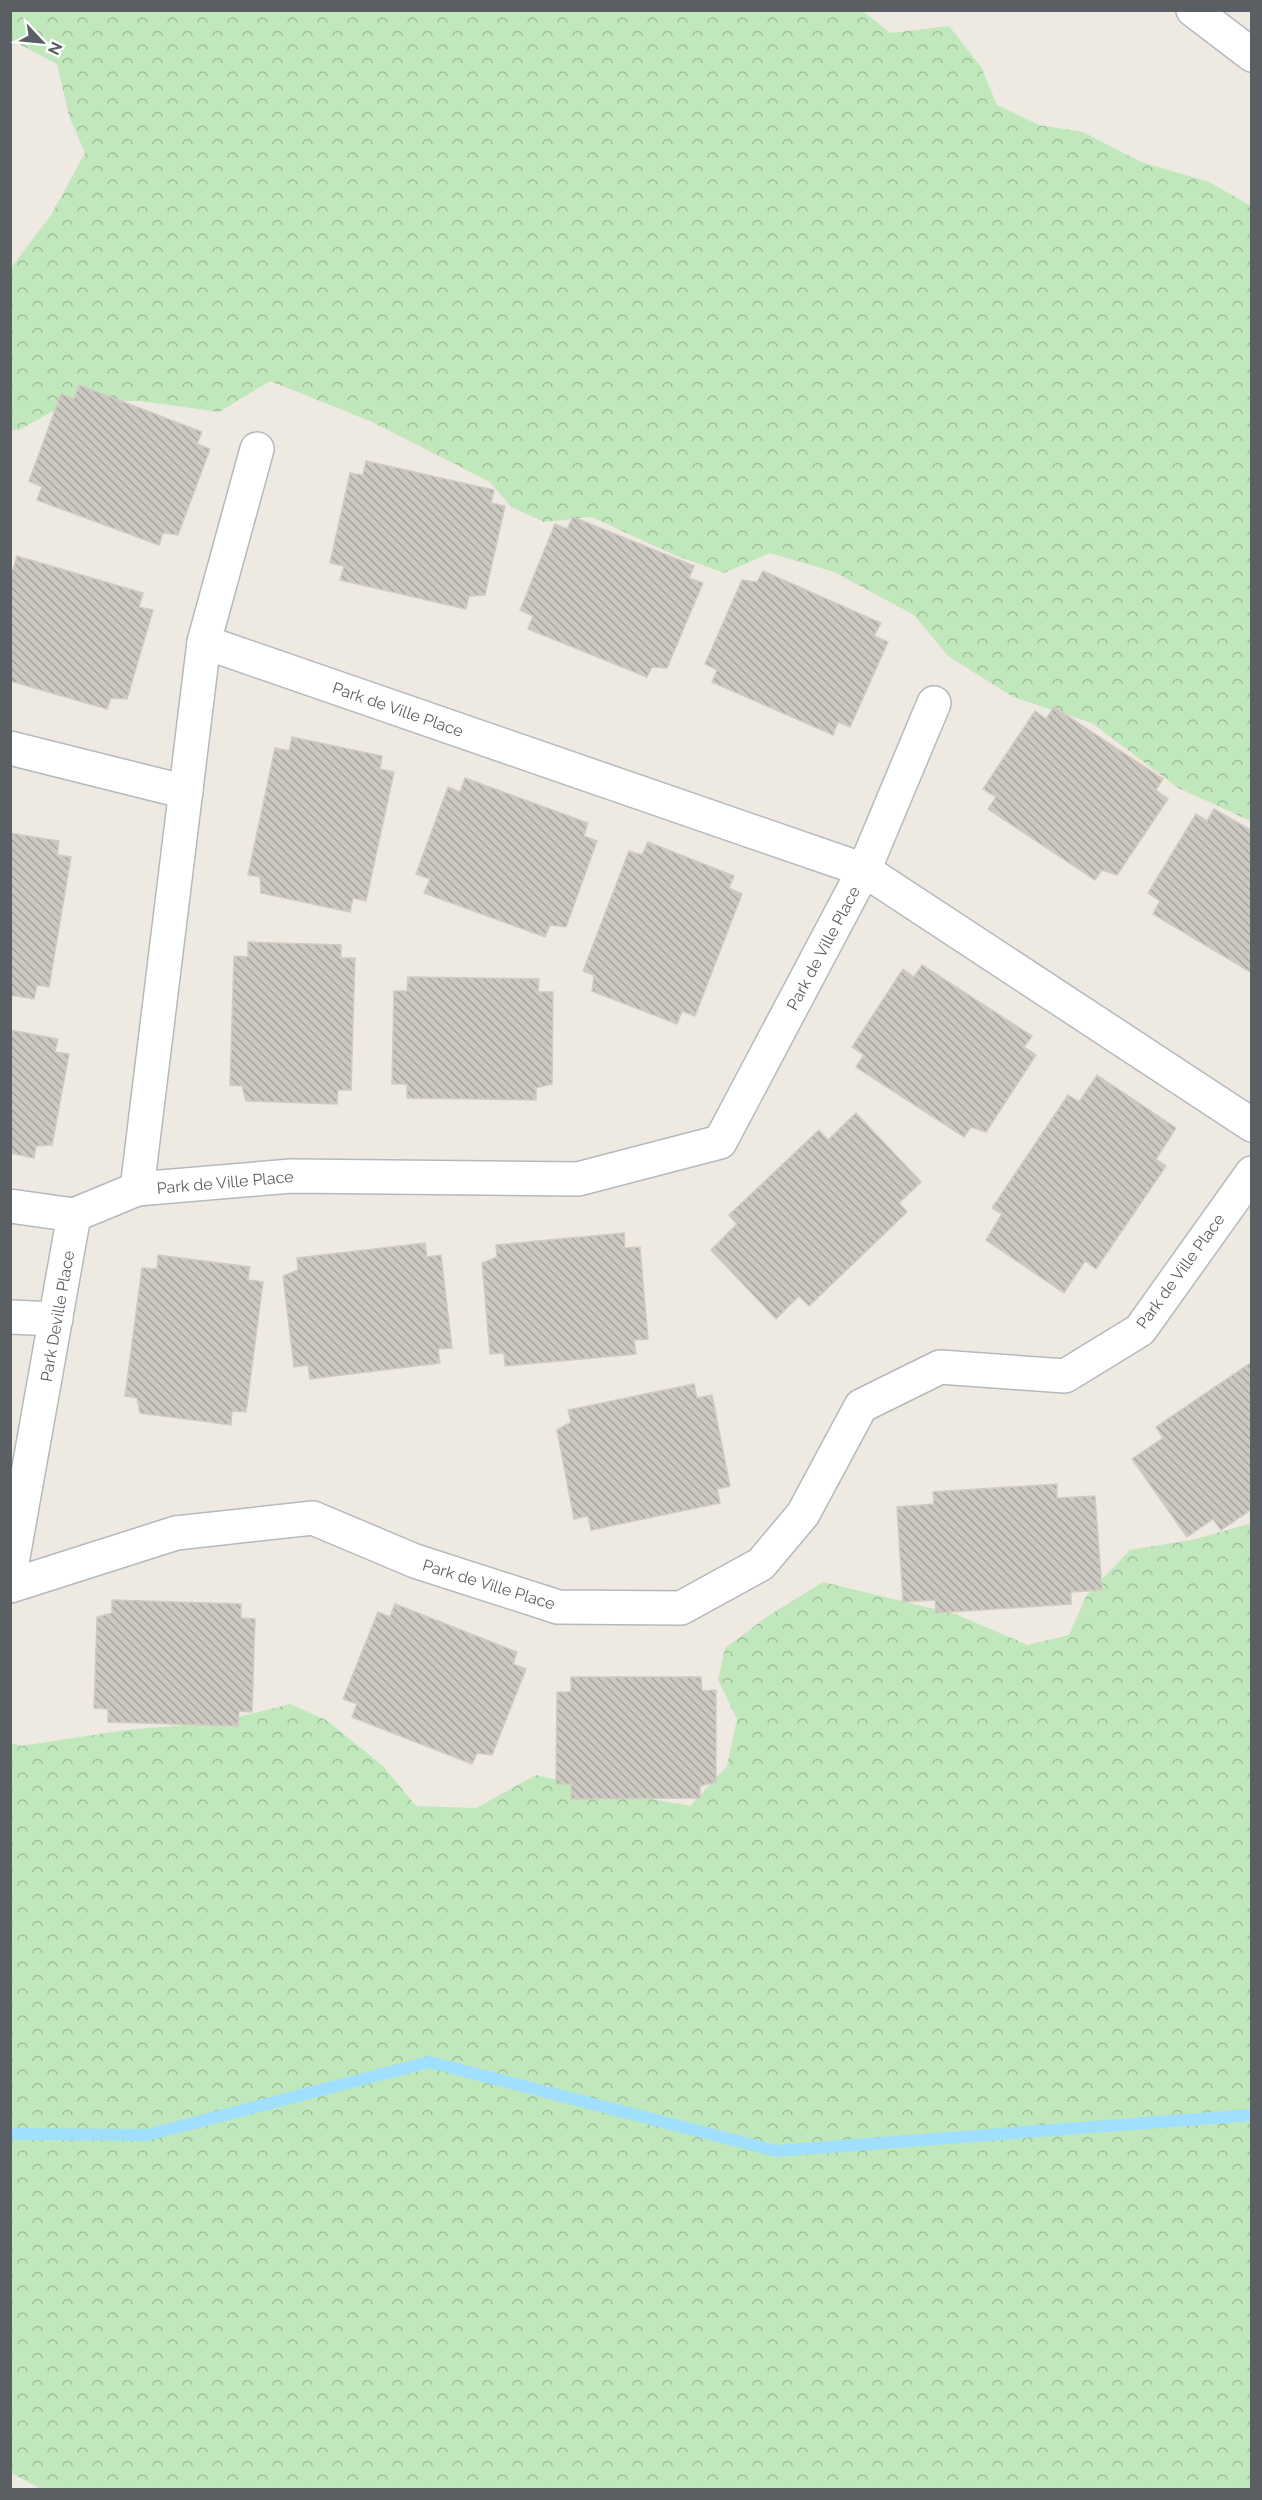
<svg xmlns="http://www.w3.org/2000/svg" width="1262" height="2500" viewBox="0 0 1262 2500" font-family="Raleway,sans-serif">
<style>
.forest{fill:url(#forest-crowns)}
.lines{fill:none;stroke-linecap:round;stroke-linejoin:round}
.stream{stroke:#a1dfff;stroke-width:12}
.building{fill:url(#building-back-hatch);stroke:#d3cbc0;stroke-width:1.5}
.minor-casing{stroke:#b5b9bd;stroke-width:36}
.minor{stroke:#fff;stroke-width:33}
.labels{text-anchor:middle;stroke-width:6;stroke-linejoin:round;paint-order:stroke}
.street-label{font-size:16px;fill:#5a5f64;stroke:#fff}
</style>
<defs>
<pattern id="forest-crowns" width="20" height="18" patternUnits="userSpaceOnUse" patternTransform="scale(1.5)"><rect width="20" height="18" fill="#c0e8bc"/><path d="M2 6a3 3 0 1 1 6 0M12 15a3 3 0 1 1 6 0" fill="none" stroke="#9fbf9c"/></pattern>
<pattern id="building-back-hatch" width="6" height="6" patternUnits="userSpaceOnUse" patternTransform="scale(1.5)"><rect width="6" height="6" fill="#cbc7c1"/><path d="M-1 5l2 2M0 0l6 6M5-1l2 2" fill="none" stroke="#a8a5a0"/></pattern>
</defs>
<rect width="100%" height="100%" fill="#eeeae2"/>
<g class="forest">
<path d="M862,10l28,23 59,-7 32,41 16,38 42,20 44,7 58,30 68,20 42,24v615l-73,-33 -86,-65 -79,-26 -65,-41 -34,-41 -80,-43 -64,-19 -46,20 -52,-19 -80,-37 -48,5 -33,-15 -21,-25 -118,-60 -102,-41 -51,31 -79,-11h-69l-52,29h-8l-1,-161 41,-54 34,-62 -16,-37 -12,-52 -46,-24v-29z"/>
<path d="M1251,1523v966l-1208,1 -32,-17 -1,-730 11,3 105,-16 93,-8 71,-18 36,16 56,45 34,41 60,2 60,-33 66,15 88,16 37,-40 10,-47 -19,-39 7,-32 43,-32 55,-34 132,32 73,31 41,-10 17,-39 44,-46 66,-11z"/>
</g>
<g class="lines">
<path class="stream" d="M10,2134l137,1 282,-73 347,89 476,-36"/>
</g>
<g class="building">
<path d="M79,385l123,47 -5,12 13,5 -32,86 -15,-2 -4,12 -122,-45 5,-13 -13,-6 32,-87 13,5z"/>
<path d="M366,461l128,29 -3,13 14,3 -20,89 -16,1 -3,13 -126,-29 4,-14 -14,-3 20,-90 13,2z"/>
<path d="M573,517l121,49 -5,12 14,5 -36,85 -15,-1 -5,10 -119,-48 5,-13 -13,-6 35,-86 12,5z"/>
<path d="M17,556l126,37 -4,14 14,3 -26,89 -16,-1 -4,11 -97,-28v-112l3,1z"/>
<path d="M763,571l118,52 -7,13 14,6 -38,85 -12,-5 -5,13 -121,-53 5,-12 -12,-6 37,-84 15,2z"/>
<path d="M1054,707l109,72 -7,11 12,9 -51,76 -15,-5 -7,10 -107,-71 8,-12 -13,-8 52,-78 11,8z"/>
<path d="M292,737l90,19 -2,13 14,3 -28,129 -13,-3 -3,14 -89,-19 -1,-16 -12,-2 27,-127 14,3z"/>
<path d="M465,778l123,45 -4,13 13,5 -31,86 -16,-2 -5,12 -121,-44 6,-14 -14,-5 32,-87 12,5z"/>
<path d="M1214,809l38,22v142l-99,-59 7,-13 -12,-8 48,-79 11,7z"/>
<path d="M10,833l49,8 -2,14 14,2 -22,130 -12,-2 -3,14 -24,-4z"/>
<path d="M648,842l86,34 -5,12 13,6 -47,122 -13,-5 -5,13 -85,-33 2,-16 -11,-4 46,-120 13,4z"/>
<path d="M248,942l93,3v13h14l-4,132h-13l-1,14 -91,-3 -4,-15 -12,-1 4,-129 14,1z"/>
<path d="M922,965l110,71 -8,11 12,8 -50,77 -15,-5 -7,10 -108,-70 8,-12 -12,-8 51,-78 11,8z"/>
<path d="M408,977l131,2 -1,13h15l-1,92 -16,4v12l-129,-2v-14h-15l2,-93h13z"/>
<path d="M10,1030l48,9 -3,13 14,2 -17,91 -16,1 -2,12 -24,-5z"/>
<path d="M1097,1075l79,53 -20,31 10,7 -70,103 -11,-8 -21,32 -78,-53 16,-26 -10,-6 76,-113 11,7z"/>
<path d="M856,1113l65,69 -22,21 8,9 -98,94 -10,-10 -23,23 -65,-69 26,-26 -8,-9 90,-85 9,10z"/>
<path d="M624,1233l1,15 15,-1 8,92 -14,1 2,14 -131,12 -1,-13 -14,1 -8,-91 15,-6 -1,-12z"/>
<path d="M425,1243l2,14 14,-2 11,93 -14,1 2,14 -130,16 -2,-14 -14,2 -11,-91 15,-6 -1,-12z"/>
<path d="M158,1255l92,12 -2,13 15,2 -17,130 -14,-1 -1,14 -91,-12 -3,-15 -12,-2 17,-128 15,1z"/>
<path d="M1252,1362v147l-31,21 -8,-11 -26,18 -55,-78 31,-21 -7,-11z"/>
<path d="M694,1384l3,14 15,-3 18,91 -13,3 3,14 -129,27 -3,-14 -14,3 -17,-89 14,-8 -3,-12z"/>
<path d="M1057,1484v14l38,-2 7,94 -31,2v12l-135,9 -1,-13 -32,2 -6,-95 37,-3 -1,-12z"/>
<path d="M112,1600l129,4v14l14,1 -3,93 -13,-1 -1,15 -130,-4v-13l-14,-1 3,-91 15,-4z"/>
<path d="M395,1604l122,48 -4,12 13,5 -34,86 -15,-2 -5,11 -120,-47 5,-13 -14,-5 35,-87 12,5z"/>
<path d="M571,1677h130l1,14 14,-1v92l-16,4v12l-129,1v-15h-15l1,-92h14z"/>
</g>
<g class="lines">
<defs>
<g id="minor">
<path d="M1193,10l59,45"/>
<path d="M204,642l660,228 388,255"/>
<path d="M10,748l176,44"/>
<path d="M137,1189l154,-13 287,3 142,-37 144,-272 70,-167"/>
<path d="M10,1206l64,9 63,-26 67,-547 53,-193"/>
<path d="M10,1317l46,2"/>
<path d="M10,1574l64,-359"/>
<path d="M10,1586l166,-53 137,-15 102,43 143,46 123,1 80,-44 42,-50 58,-108 79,-39 125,9 75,-46 112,-157"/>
</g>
</defs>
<use href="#minor" class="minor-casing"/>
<use href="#minor" class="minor"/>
</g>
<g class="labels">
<g class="street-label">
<text transform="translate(398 709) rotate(19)" y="6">Park de Ville Place</text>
<text transform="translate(823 948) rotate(-62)" y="6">Park de Ville Place</text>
<text transform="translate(225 1182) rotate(-5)" y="6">Park de Ville Place</text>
<text transform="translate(1180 1271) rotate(-54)" y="6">Park de Ville Place</text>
<text transform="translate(57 1316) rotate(-80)" y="6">Park Deville Place</text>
<text transform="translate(489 1584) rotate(17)" y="6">Park de Ville Place</text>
</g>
</g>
<rect width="1262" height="2500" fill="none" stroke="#5a5f64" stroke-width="24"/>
<g transform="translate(42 42) rotate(116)" stroke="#ffffff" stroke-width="4.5" paint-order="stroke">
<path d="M0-4.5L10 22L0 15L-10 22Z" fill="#5a5f64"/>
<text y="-9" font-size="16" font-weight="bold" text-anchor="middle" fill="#5a5f64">N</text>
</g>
</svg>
